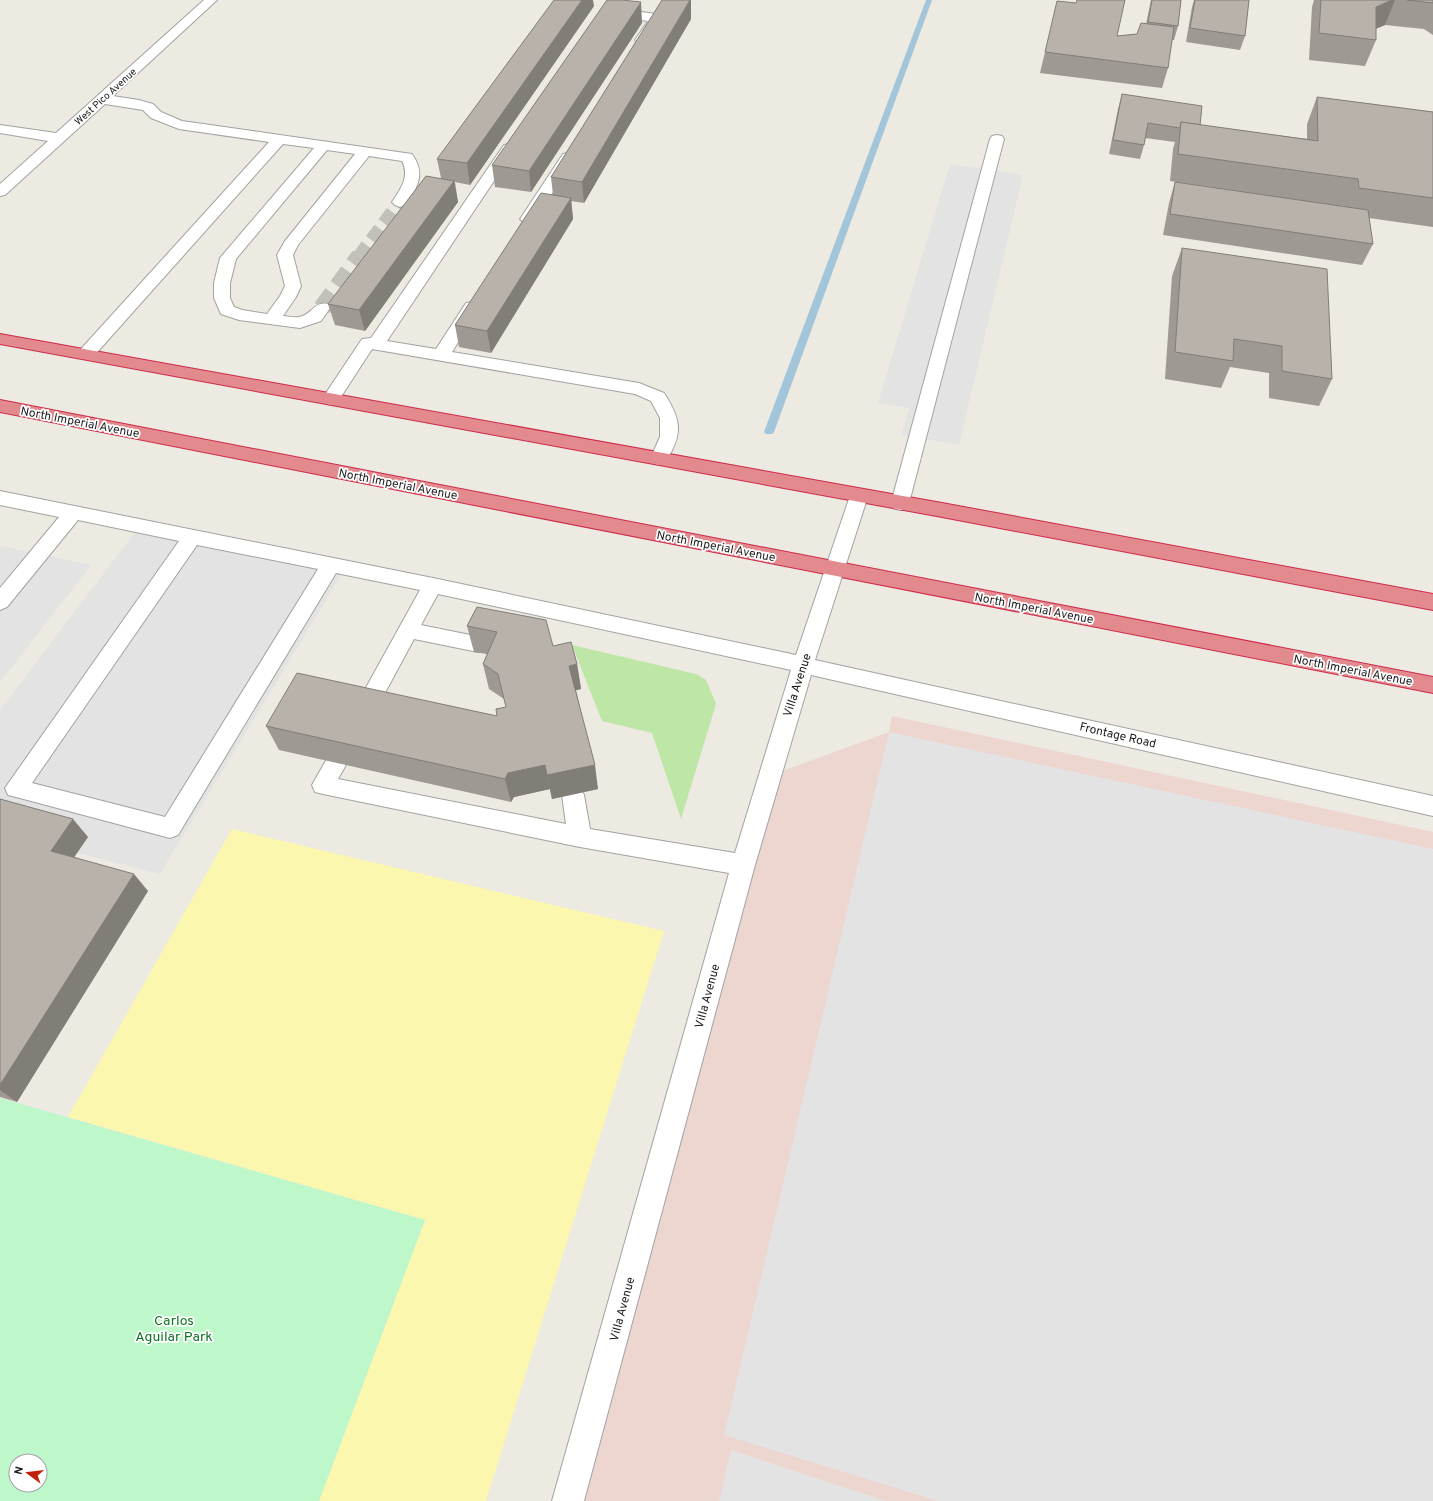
<svg xmlns="http://www.w3.org/2000/svg" width="1433" height="1501" viewBox="0 0 1433 1501" font-family="Overpass,sans-serif">
<style>
.commercial{fill:#edd5d0}
.grass{fill:#bde6a7}
.sand{fill:#fcf7af}
.park{fill:#bdf7ca;fill-rule:evenodd}
.parking{fill:#e3e3e3}
.lines{fill:none;stroke-linecap:round;stroke-linejoin:round}
.stream{fill:#a2c5d9;fill-rule:evenodd}
.minor-tunnel-far1{stroke:#c2c1b9;stroke-width:14;stroke-dasharray:14 7;stroke-linecap:butt}
.minor-tunnel{stroke:#c2c1b9;stroke-width:18;stroke-dasharray:18 9;stroke-linecap:butt}
.minor-casing{stroke:#a2a2a2;stroke-width:2}
.highway-casing{stroke:#cf294a;stroke-width:2}
.minor{fill:#fff;fill-rule:evenodd}
.highway{fill:#e28a8e;fill-rule:evenodd}
.wall{fill:#9e9992}
.shaded-wall{fill:#817d77}
.building{fill:#b8b2aa;stroke:#817d77}
.labels{text-anchor:middle;stroke-width:3.5;stroke-linejoin:round;paint-order:stroke}
.far-street-label{font-size:10px;fill:#1b1b1b;stroke:#fff}
.street-label{font-size:12px;fill:#1b1b1b;stroke:#fff}
.near-park-label{font-size:14px;fill:#0f7325;stroke:#fff}
</style>
<rect width="100%" height="100%" fill="#eceae1"/>
<path class="commercial" d="M892,716l541,116v669h-858l194,-725 120,-44z"/>
<path class="grass" d="M572,645l124,29 10,6 10,24 -35,115 -29,-86 -50,-12z"/>
<path class="sand" d="M232,829l432,102 -178,570h-167l106,-281 -357,-103z"/>
<path class="park" d="M0,1098l425,122 -106,281h-319zM16,1461h24v24h-24z"/>
<g class="parking">
<path d="M950,164l73,11 -64,270 -58,-10 8,-27 -31,-5z"/>
<path d="M136,531l206,43 -182,300 -160,-41v-123z"/>
<path d="M0,546l91,19 -91,117z"/>
<path d="M889,732l544,117v652h-495l-214,-66z"/>
<path d="M731,1450l155,51h-167z"/>
</g>
<g class="lines">
<path class="stream" d="M926,0h6l-158,432 -2,2h-6l-2,-2z"/>
<path class="minor-tunnel-far1" d="M359,257l41,-55"/>
<path class="minor-tunnel" d="M322,308l38,-52"/>
<defs>
<g id="minor">
<path d="M204,0h13l-104,96 26,4 14,4 8,8 21,9 230,33c14,20 6,33 -7,51l-5,2 -5,-2 -3,-3c9,-13 18,-26 10,-41l-33,-5 -71,89 -5,10 8,31 -5,11 -13,19c5,0 11,2 16,1 13,-2 15,-16 29,-13l2,4 -9,13 -21,7 -61,-8 -18,-6 -7,-16v-15l6,-25 94,-110 -31,-4 -191,214 -6,1 -6,-1 -2,-4 2,-4 189,-208 -90,-13 -28,-11 -8,-8 -38,-6 -100,91 -5,1v-12l48,-43 -48,-8v-8l56,8zM327,150l28,4 -70,87 -8,14 8,31 -5,10 -13,18 -25,-4 -8,-3 -4,-9v-15l6,-24z"/>
<path d="M612,8l44,6 5,1 1,3 -15,25h-10l-2,-3 13,-19 -40,-6 -2,-3 2,-3z"/>
<path d="M997,135l5,1 2,3 -95,364 -2,5 -7,2 -7,-2 -2,-5 99,-364 2,-3z"/>
<path d="M509,144l5,1 2,3 -129,193 49,8 30,-46 6,-1 6,1 2,4 -28,45 187,31 25,10c18,28 19,41 1,70l-6,2 -6,-2 -3,-4 10,-22v-19l-9,-17 -16,-7 -263,-45 -35,54 -6,2 -6,-2 -3,-4 40,-60 9,-1 133,-193z"/>
<path d="M568,153l5,1 2,3 -39,62 -3,3 -5,2 -5,-2 -3,-3 41,-62 2,-3z"/>
<path d="M859,489l7,2 2,5 -53,164 618,136v20l-622,-141 -56,190 -171,636h-32l177,-628 -149,-26 -257,-53 -8,-2 -3,-7 16,-28 8,-3 8,3 3,6 -9,16 228,45 -4,-29 3,-7 8,-2 8,2 3,7 6,34 145,24 56,-183 -353,-76 -17,31 64,13 3,6 -3,6 -7,2 -64,-13 -42,78 -8,3 -8,-3 -3,-6 67,-121 -84,-17 -158,262 -8,3 -154,-41 -8,-2 -3,-7 174,-247 -101,-21 -71,87 -7,3v-22l59,-71 -59,-12v-14l433,87 363,77 54,-159 2,-5zM197,545l121,24 -153,248 -133,-34z"/>
</g>
<g id="highway">
<path d="M0,334l942,169 491,91v16l-491,-93 -942,-173z"/>
<path d="M0,400l1433,277v16l-1433,-281z"/>
</g>
</defs>
<use href="#minor" class="minor-casing"/>
<use href="#highway" class="highway-casing"/>
<use href="#minor" class="minor"/>
<use href="#highway" class="highway"/>
</g>
<g class="wall">
<path d="M1151,0h30l-3,26 -4,14h-2l-4,28 -6,20 -122,-15 5,-21 72,-16 20,-2 9,-10z"/>
<path d="M1194,0h55l-4,36 -5,14 -54,-8 6,-35z"/>
<path d="M1314,0h119v35l-9,-6 -39,-4 -9,4v11l-11,26 -56,-6 3,-53z"/>
<path d="M594,6l-124,179 -15,-3 3,20 -93,129 -30,-6 -7,-21 113,-126 -4,-19z"/>
<path d="M691,19l-107,184 -13,-2 2,18 -82,134 -32,-6 -4,-22 98,-130 -2,-18z"/>
<path d="M642,23l-111,169 -36,-5 -3,-22z"/>
<path d="M1122,94l78,31 107,14v-15l10,-27 116,15v115l-64,-9 4,26 -11,21 -199,-30 6,-32 6,-21 171,24 -176,-25 3,-32 2,-7 -30,-4 -1,7 -4,14 -31,-5 9,-45z"/>
<path d="M1182,248l150,131 -13,27 -50,-8v-25l-39,-6 -9,21 -56,-9 7,-103z"/>
<path d="M477,607l76,39 24,18 4,25 -5,1 22,99 -46,10 -2,-10 -36,8 -3,5 -232,-52 -13,-24 231,-10 9,-9 -2,-8 -15,-10 -6,-25 4,-10 -13,-2 -7,-26z"/>
<path d="M0,799l88,38 -14,20 74,34 -131,211 -17,-5z"/>
</g>
<g class="shaded-wall">
<path d="M582,0h11l1,6 -124,179 -3,-22z"/>
<path d="M690,0h1v19l-107,184 -2,-21z"/>
<path d="M1392,0h3l-10,25 -20,8 11,-26z"/>
<path d="M641,2l1,21 -111,169 -2,-21z"/>
<path d="M454,181l4,21 -93,129 -6,-21z"/>
<path d="M571,198l2,21 -82,134 -4,-22z"/>
<path d="M577,664l4,25 -8,2 -4,-25z"/>
<path d="M545,765l5,24 -36,8 -3,5 -6,-23 3,-6z"/>
<path d="M595,765l3,24 -46,10 -5,-24z"/>
<path d="M73,819l15,18 -22,32 -15,-18z"/>
<path d="M134,874l14,17 -131,211 -17,-12v-5z"/>
</g>
<g class="building">
<path d="M554,0h28l-115,163 -30,-4z"/>
<path d="M607,0h15l19,2 -112,169 -37,-6z"/>
<path d="M662,0h28l-108,182 -31,-5z"/>
<path d="M1077,0h48l-8,36 20,-2 4,-11 33,4 -6,41 -123,-16 12,-51 19,2z"/>
<path d="M1152,0h29l-3,26 -30,-4z"/>
<path d="M1195,0h54l-4,36 -55,-8z"/>
<path d="M1321,0h71l-16,7v33l-57,-7z"/>
<path d="M1407,0h26v3z"/>
<path d="M1122,94l80,12 -2,19 -19,-3 -1,6 -32,-5 -4,22 -31,-5z"/>
<path d="M1317,97l116,15v86l-74,-10 -1,-9 -180,-25 3,-32 137,19z"/>
<path d="M426,176l28,5 -95,129 -31,-6z"/>
<path d="M1175,182l193,28 5,34 -203,-30z"/>
<path d="M541,193l30,5 -84,133 -32,-6z"/>
<path d="M1182,248l145,21 5,110 -50,-8v-25l-48,-7 -1,22 -58,-9z"/>
<path d="M477,607l69,13 7,26 18,-4 6,22 -8,2 26,99 -48,10 -2,-10 -37,8 -3,6 -239,-53 31,-53 200,43 -1,-7 10,-2 -8,-33 -15,-10 14,-32 -30,-6z"/>
<path d="M0,799l73,20 -22,32 83,23 -134,211z"/>
</g>
<g class="labels">
<g class="far-street-label">
<text transform="translate(105 96) rotate(-42)" y="4">West Pico Avenue</text>
</g>
<g class="street-label">
<text transform="translate(80 422) rotate(11)" y="4">North Imperial Avenue</text>
<text transform="translate(398 484) rotate(11)" y="4">North Imperial Avenue</text>
<text transform="translate(716 546) rotate(11)" y="4">North Imperial Avenue</text>
<text transform="translate(1034 608) rotate(11)" y="4">North Imperial Avenue</text>
<text transform="translate(1353 670) rotate(11)" y="4">North Imperial Avenue</text>
<text transform="translate(797 685) rotate(-72)" y="4">Villa Avenue</text>
<text transform="translate(1118 735) rotate(13)" y="4">Frontage Road</text>
<text transform="translate(707 996) rotate(-75)" y="4">Villa Avenue</text>
<text transform="translate(622 1309) rotate(-75)" y="4">Villa Avenue</text>
</g>
<g class="near-park-label">
<text x="174" y="1325">Carlos<tspan x="174" dy="16">Aguilar Park</tspan></text>
</g>
</g>
<g transform="translate(28 1473) rotate(285)"><circle r="19" fill="#ffffff" stroke="#a4a4a4"/>
<path d="M0-3L7 15L0 10L-7 15Z" fill="#bf2107"/>
<text y="-6" font-size="11" font-weight="bold" text-anchor="middle" fill="#1b1b1b">N</text>
</g>
</svg>
